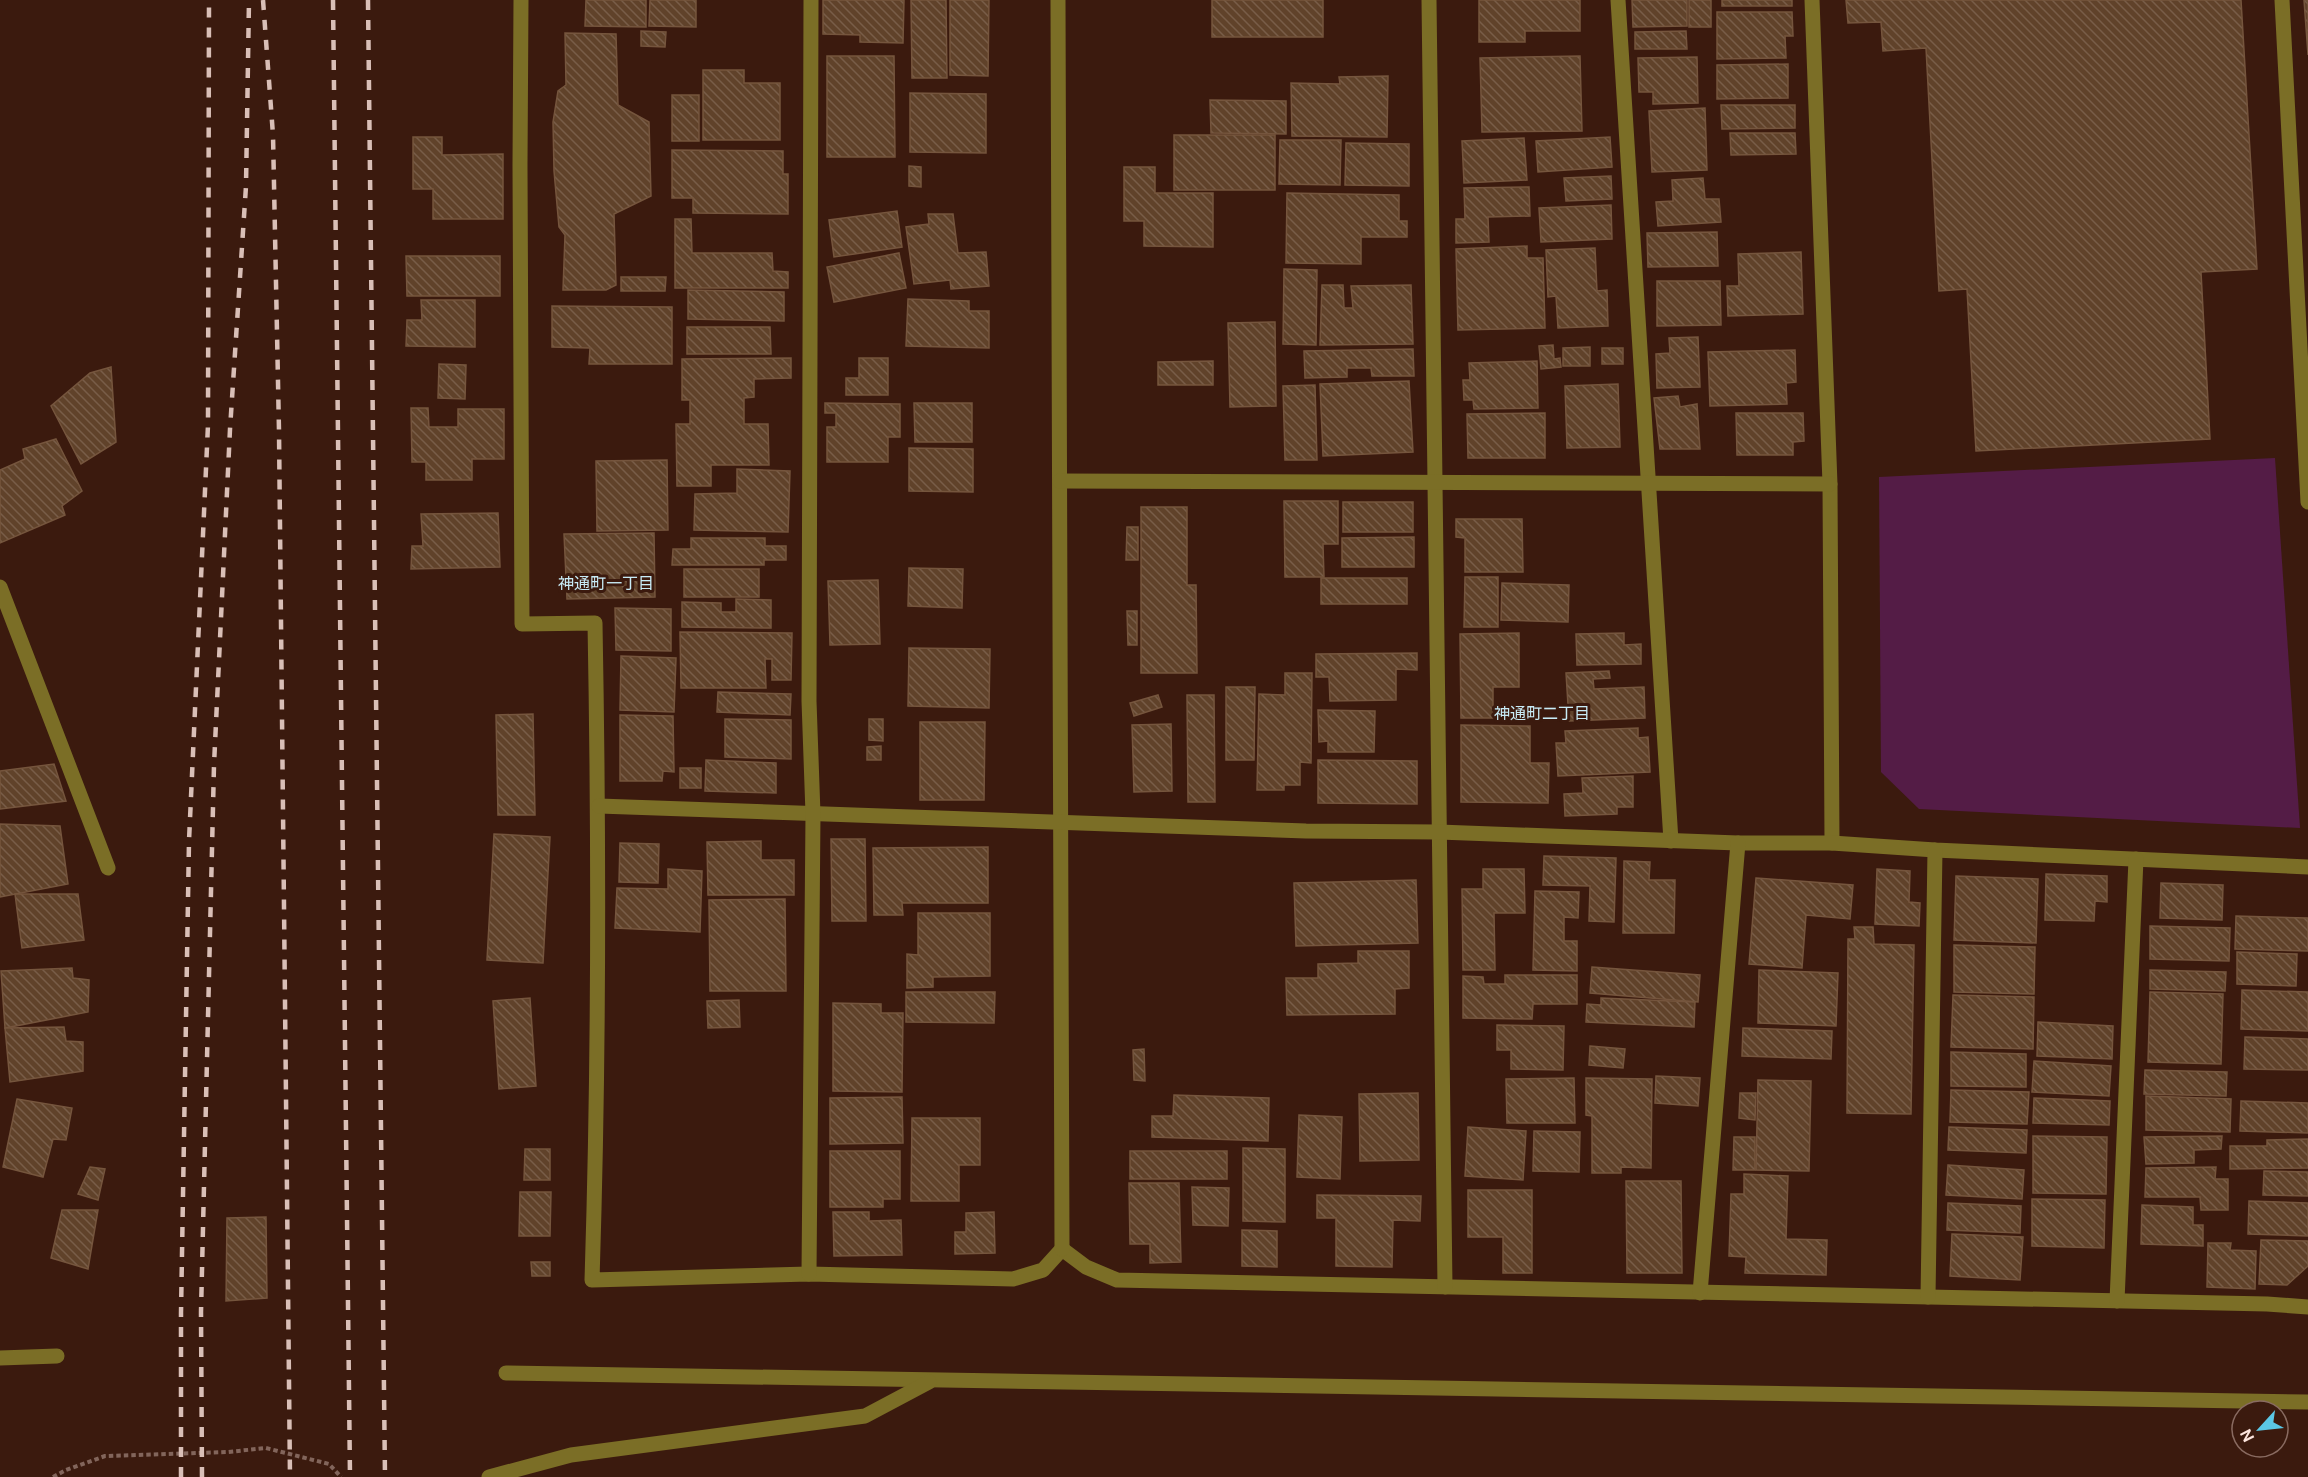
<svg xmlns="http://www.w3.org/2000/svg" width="2308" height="1477" viewBox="0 0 2308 1477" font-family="'DM Sans','Noto Sans JP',sans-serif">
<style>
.pitch{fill:#541c46}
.building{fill:url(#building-back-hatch);stroke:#75553d;stroke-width:1.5}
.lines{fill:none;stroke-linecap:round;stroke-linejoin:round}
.path{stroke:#82655b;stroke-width:4;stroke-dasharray:4.5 3;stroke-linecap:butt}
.minor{stroke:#7b6e26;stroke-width:15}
.rail{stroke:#d9bfb7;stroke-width:4.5;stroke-dasharray:10 10;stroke-linecap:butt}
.labels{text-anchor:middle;stroke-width:6;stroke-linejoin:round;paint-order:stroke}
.neighbourhood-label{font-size:16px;fill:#c8ebf6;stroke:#3b1a0e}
</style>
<defs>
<pattern id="building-back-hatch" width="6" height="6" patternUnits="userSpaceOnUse" patternTransform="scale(1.5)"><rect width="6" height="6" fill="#60422a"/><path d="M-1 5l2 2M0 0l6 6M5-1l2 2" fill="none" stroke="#785d48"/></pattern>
</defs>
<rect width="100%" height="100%" fill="#3b1a0e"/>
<path class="pitch" d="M2275,458l25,370 -381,-19 -38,-37 -2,-295z"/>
<g class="building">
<path d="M586,0h60v27l-61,-1z"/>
<path d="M650,0h46v27l-47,-1z"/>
<path d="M823,0h81l-1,43 -43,-1v-7l-37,-1z"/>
<path d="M911,0h35l1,78h-35z"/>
<path d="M950,0h39l-1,76 -38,-1z"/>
<rect x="1212" y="0" width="111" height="37"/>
<path d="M1479,0h101v31h-55v11h-46z"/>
<path d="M1632,0h55v26l-54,1z"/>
<rect x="1689" y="0" width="22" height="27"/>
<rect x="1722" y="0" width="70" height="6"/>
<path d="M1846,0h395l16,269 -56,3 9,167 -234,12 -9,-162 -28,2 -13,-243 -43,3 -2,-29 -33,1z"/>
<path d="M2304,0h4v55z"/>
<path d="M1717,12h75l1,24h-8l1,22 -69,1z"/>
<path d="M641,31l25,1 -1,15 -24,-1z"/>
<path d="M1686,31l1,18h-52v-17z"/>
<path d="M565,33l51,1 2,71 31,17 2,74 -37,18 2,71 -10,5h-43l2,-55 -6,-8 -5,-56 -1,-49 5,-31 8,-6z"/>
<path d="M827,56h67l1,101h-68z"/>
<path d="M1580,56l2,75 -100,1 -2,-74z"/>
<path d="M1697,57l1,46 -45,1v-12h-14l-1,-34z"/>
<path d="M1788,64v34l-71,1v-34z"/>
<path d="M703,70h41v13h36v57h-77z"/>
<path d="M1388,76l-1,61 -95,-1 -1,-53 49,1 -1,-7z"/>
<path d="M910,93l76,1v59l-76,-1z"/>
<rect x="672" y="95" width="27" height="46"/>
<path d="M1210,100l76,1v33l-75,-1z"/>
<path d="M1721,105h74v23l-73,1z"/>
<path d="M1705,108l2,62 -55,2 -3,-61z"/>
<path d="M1730,133h65l1,21 -65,1z"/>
<rect x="1174" y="135" width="101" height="55"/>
<path d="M413,137h29v18l61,-1v65h-70v-30h-20z"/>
<path d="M1610,137l2,30 -74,5 -2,-31z"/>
<path d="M1524,138l3,42 -63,3 -2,-42z"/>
<path d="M1280,140h61l-1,45 -61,-1z"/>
<path d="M1346,143l63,1v42l-64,-1z"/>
<path d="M672,150l111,1v23h5v40l-95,-1v-15h-21z"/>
<path d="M909,166l12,1v20l-12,-1z"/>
<path d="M1124,167h31v26h58v54l-69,-1v-25h-20z"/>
<path d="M1611,176l1,23 -46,2 -2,-23z"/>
<path d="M1703,178l2,21h14l2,23 -63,4 -2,-24 17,-1 -1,-21z"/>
<path d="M1529,187l1,29 -42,1 1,25 -33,1v-24h9l-1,-31z"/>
<path d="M1287,193l112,2v26h8v16h-46v27l-75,-1z"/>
<path d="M1611,205l1,34 -71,3 -2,-34z"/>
<path d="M897,211l5,36 -68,10 -5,-37z"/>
<path d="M928,214h25l5,39 28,-1 3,34 -38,3 -1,-9 -36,4 -8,-57 23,-3z"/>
<path d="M675,219h16l1,34h80l1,18 15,1v16h-113z"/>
<path d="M1717,232l1,34 -70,1 -1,-34z"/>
<path d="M1527,246v12h16l2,70 -87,2 -2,-81z"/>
<path d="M1595,248l2,43 10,-1 1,36 -50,2 -2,-32 -8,1 -2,-47z"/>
<path d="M1801,252l2,62 -75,2 -1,-30h12l-1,-32z"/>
<path d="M899,253l7,35 -72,14 -7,-35z"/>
<path d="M406,256h94v40h-93z"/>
<path d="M1284,269l33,1 -1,75 -33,-1z"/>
<path d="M621,277h45l-1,14h-44z"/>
<path d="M1657,281h63l1,44 -64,1z"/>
<path d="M1322,285h21l1,23h9l-2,-22 60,-1 2,59 -93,1z"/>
<path d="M688,290l96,2v29l-96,-2z"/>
<path d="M908,299l61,2v10h20v37l-83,-2z"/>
<path d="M421,300h54v47l-69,-1 1,-26h15z"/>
<path d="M552,306l120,1v57h-83l1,-16 -38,-1z"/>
<path d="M1275,322l1,84 -46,1 -2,-84z"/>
<path d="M687,327h83l1,27h-84z"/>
<path d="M1698,337l2,50 -43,1 -1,-34 14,-1 -1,-15z"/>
<path d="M1553,345l1,14 6,-1 1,9 -20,2 -2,-23z"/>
<path d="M1590,347v19h-27v-18z"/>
<rect x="1602" y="348" width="21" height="16"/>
<path d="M1413,349l1,27h-42l-1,-8h-24v9l-42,1 -1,-27z"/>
<path d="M1795,350l1,32 -10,1 1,21 -77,2 -2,-54z"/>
<path d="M791,358v20l-37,1v18l-10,1v26h24l1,41h-58v21h-34l-1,-62h14v-24h-8v-41z"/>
<path d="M859,358h29v37h-42v-17h13z"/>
<path d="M1213,361v24h-55v-23z"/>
<path d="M1537,361l1,47 -64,1 -1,-9h-9l-1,-20h7l-1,-17z"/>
<path d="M439,364l27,1 -1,34 -27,-1z"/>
<path d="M111,367l5,75 -35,22 -30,-58 39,-33z"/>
<path d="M1409,381l4,71 -90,4 -3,-72z"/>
<path d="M1618,384l2,63 -53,1 -2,-62z"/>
<path d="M1315,385l2,75h-32l-2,-74z"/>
<path d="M1678,396l2,11 17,-3 3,45h-40l-6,-51z"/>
<path d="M825,403l75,1v33h-12v25h-61v-35h9v-14h-11z"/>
<path d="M914,403h58v39h-57z"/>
<path d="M411,408h17l1,19h29v-18h46v50h-32v21h-46v-18h-14z"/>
<path d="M1545,413v45h-77l-1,-44z"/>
<path d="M1736,413h67l1,28 -11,1v13h-56z"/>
<path d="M56,439l26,52 -20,15 3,9 -65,28v-73l25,-11 -2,-10z"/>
<path d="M909,448l64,1v43l-64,-1z"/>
<path d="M667,460l1,70 -71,1 -1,-70z"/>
<path d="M737,469l53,2 -2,61 -94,-2 1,-36 42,-1z"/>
<path d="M1284,501h54v43h-15l1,33h-39z"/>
<rect x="1343" y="502" width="70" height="30"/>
<path d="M1141,507h46v78h9l1,88h-56z"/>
<path d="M498,513l2,54 -89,2 1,-23h11l-2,-32z"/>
<path d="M1456,519h66l1,53h-58v-34l-9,-1z"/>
<path d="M1127,527h11v33h-12z"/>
<path d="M654,533l1,64 -88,2 -3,-65z"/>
<path d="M1414,537v30h-72v-29z"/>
<path d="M691,538h74v8h21v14h-22v5h-92l1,-16h18z"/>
<path d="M909,568l54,1 -1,39 -54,-2z"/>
<rect x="684" y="569" width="75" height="28"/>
<path d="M1465,577h33v50h-34z"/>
<rect x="1321" y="578" width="86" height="26"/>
<path d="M878,580l2,64 -50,1 -2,-64z"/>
<path d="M1502,583l67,2 -1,37 -67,-2z"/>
<path d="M736,599l35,1v28l-89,-1v-25l39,1v9h15z"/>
<path d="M615,608l56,1v42l-55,-1z"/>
<path d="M1127,611h10v34h-9z"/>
<path d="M680,632l112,1 -1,47h-19v-21h-7l1,29h-85z"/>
<path d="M1519,633v54h-26v31h-32l-1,-84z"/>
<path d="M1624,633v12l17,-1v20l-64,1 -1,-31z"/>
<path d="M909,648l81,1 -1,59 -81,-2z"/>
<path d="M1417,653v17l-21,-1v31l-66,1 -1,-24h-13v-23z"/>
<path d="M621,656l55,2 -2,54 -54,-2z"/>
<path d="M1609,671l1,7 -17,1 1,10 50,-2 1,31 -76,3 -3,-48z"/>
<path d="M1285,673h27l-1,90 -11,-1v23h-16v5h-27l2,-96 26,1z"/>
<path d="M1226,687h29l-1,73h-28z"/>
<path d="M718,692l73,2 -1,21 -73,-3z"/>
<path d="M1158,695l4,12 -28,9 -4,-13z"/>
<path d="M1187,695h27l1,107h-27z"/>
<path d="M1318,710l57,1 -1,41h-46v-11l-9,1z"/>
<path d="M533,714l2,101h-37l-2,-100z"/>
<path d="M620,715l53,1 1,56 -11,-1 -1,10h-42z"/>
<path d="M725,719l66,1v39l-66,-2z"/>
<path d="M869,719h14v22l-14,-1z"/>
<path d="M920,722h65l-1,78h-64z"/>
<path d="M1171,724l1,67 -38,1 -2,-67z"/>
<path d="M1461,725l69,1v37h19l-1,40 -87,-1z"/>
<path d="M1638,728v10l10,-1 2,35 -92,4 -2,-33h10l-1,-12z"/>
<path d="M881,746v14h-14v-13z"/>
<path d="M706,760l70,3v30l-71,-2z"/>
<path d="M1318,760l99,1v43l-99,-1z"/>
<path d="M54,764l12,37 -66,8v-38z"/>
<rect x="680" y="768" width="21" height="20"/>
<path d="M1633,776v31h-16v7l-52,2 -1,-22 19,-1 -1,-15z"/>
<path d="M0,824l60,2 8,58 -68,13z"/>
<path d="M494,834l56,3 -7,126 -56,-3z"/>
<path d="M831,839h34l1,82h-34z"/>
<path d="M761,841v19h33v35h-86l-1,-53z"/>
<path d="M620,843l39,1 -1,39 -39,-1z"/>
<path d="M988,847v56h-86l1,12h-29l-1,-67z"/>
<path d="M1544,856l72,2 -2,64 -25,-1 1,-35 -47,-1z"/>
<path d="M1624,861l26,1 -1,18h26l-1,53h-51z"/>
<path d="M668,869l34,2 -2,61 -85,-4 2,-40 51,1z"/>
<path d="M1483,869h41l1,44h-31l1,57h-32l-1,-81h21z"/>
<path d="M1877,869l33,2 -1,31 11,1 -1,23 -44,-2z"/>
<path d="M2046,874l61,2v26l-12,-1 -1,20 -49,-1z"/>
<path d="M1956,876l82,3 -2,64 -82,-3z"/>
<path d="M1756,878l97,7 -3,34 -44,-4 -4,53 -53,-4z"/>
<path d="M1416,880l2,63 -122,3 -2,-63z"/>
<path d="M2161,883l62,2 -1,35 -62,-2z"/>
<path d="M1535,891l44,1 -1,26 -14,-1v24h13v30l-44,-1z"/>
<path d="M15,894h63l6,46 -62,8z"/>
<path d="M785,899l1,92h-76l-1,-91z"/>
<path d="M918,913h72v63l-57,1v10l-26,1v-34l11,1z"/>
<path d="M2236,916l72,2v33l-73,-2z"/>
<path d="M2150,926l80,2 -1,33 -79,-2z"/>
<path d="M1854,927h19l1,17 40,1 -3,169 -64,-1 1,-174h7z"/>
<path d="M1954,945l81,2 -1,47 -80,-2z"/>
<path d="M1358,951h51v37l-14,1v25l-108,1 -1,-37h32v-14l40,-1z"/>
<path d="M2237,952l60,2 -1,32 -59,-2z"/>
<path d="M1592,967l108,8 -2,27 -108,-9z"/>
<path d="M72,968l1,10 16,2 -1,32 -83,16 -4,-57z"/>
<path d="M1759,970l79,3 -2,53 -78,-3z"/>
<path d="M2150,970l76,2 -1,19 -75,-2z"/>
<path d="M1505,975h72v29h-44l-1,15 -69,-1v-42l20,1 1,7h21z"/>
<path d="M2242,990l66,2v39l-67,-2z"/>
<path d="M906,992h89l-1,31 -88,-1z"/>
<path d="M2150,992l73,2 -2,70 -73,-2z"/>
<path d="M1953,995l81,2 -1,52 -82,-2z"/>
<path d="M530,998l6,88 -37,3 -6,-88z"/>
<path d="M1601,998l94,4 -1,25 -108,-5 1,-18 14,1z"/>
<path d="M739,1000l1,27 -32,1 -1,-27z"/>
<path d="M833,1003l48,1v9h22l-1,79 -69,-1z"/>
<path d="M2038,1022l75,4 -1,33 -75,-3z"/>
<path d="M1497,1025l67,1 -1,44 -52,-1v-19h-14z"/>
<path d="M64,1027l2,14 17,1v29l-73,11 -5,-54z"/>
<path d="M1743,1028l89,3 -1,28 -89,-3z"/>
<path d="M2245,1037l63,2v31l-64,-1z"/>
<path d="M1590,1046l35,3 -2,19 -34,-3z"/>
<path d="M1144,1049l1,32 -11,-1 -1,-30z"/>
<path d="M1951,1052l75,2v33l-75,-1z"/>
<path d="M2034,1061l77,5 -2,30 -77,-4z"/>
<path d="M2145,1070l82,2 -1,24 -82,-2z"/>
<path d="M1656,1076l44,2 -2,28 -43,-3z"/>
<path d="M1574,1078l1,45h-68l-1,-44z"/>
<path d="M1586,1078l66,1 -1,89 -30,-1v6h-29v-57l-6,-1z"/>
<path d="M1758,1080l53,1 -2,90 -53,-1z"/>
<path d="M1951,1090l78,2 -2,32 -77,-2z"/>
<path d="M1418,1093l1,67 -59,1 -1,-67z"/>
<path d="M1740,1093h16l-1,27 -16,-2z"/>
<path d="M1174,1095l95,3 -1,43 -116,-4v-21h21z"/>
<path d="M2146,1096l85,3 -1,33 -84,-2z"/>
<path d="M902,1097l1,46 -73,1v-46z"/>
<path d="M2034,1098l76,3 -1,24 -76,-2z"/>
<path d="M17,1099l55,9 -6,32 -13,-1 -10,38 -40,-10z"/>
<path d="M2241,1101l67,2v30l-68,-2z"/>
<path d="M1299,1115l43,2 -2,62 -43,-2z"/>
<path d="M912,1118h68v47h-21v36h-48z"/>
<path d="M1468,1127l58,4 -3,49 -58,-4z"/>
<path d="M1949,1127l78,3 -1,23 -78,-3z"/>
<path d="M1534,1131l46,1 -1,40 -46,-1z"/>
<path d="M2033,1136l74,1 -1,57 -73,-1z"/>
<path d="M2222,1136l-1,13 -27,1v13l-48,1 -2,-27z"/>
<path d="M1734,1137h21v33h-22z"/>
<path d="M2308,1139v29l-78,1v-23h37v-6z"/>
<path d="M1243,1148l42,1v73l-42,-1z"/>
<path d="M525,1149h25v31h-26z"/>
<path d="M830,1151h70v48h-17v8h-53z"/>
<rect x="1130" y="1151" width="97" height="28"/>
<path d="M1948,1165l76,5 -2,29 -76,-4z"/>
<path d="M90,1167l15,2 -7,31 -20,-6z"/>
<path d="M2216,1167l-1,12h13v31h-27l-1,-13h-55l1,-29z"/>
<path d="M2264,1171l44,1v24l-45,-1z"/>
<path d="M1744,1174l44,2 -2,63 41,1 -1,35 -81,-2 1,-16 -17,-1 2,-62h13z"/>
<path d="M1626,1181h55l1,92h-55z"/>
<path d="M1129,1183h50l2,79 -31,1v-19h-20z"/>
<path d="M1192,1187l37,1 -1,38 -35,-1z"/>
<path d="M1468,1190h64v83h-29v-36h-35z"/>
<path d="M520,1192h31l-1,44h-31z"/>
<path d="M1317,1195l104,1 -1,25 -27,-1 -1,47 -56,-1v-48h-19z"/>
<path d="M2032,1199l73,1 -1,48 -72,-2z"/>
<path d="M2249,1201l59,2v33l-60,-2z"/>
<path d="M1948,1203l73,3 -1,27 -73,-3z"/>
<path d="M2142,1205l51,2v18h10v21l-62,-2z"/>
<path d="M62,1210h36l-10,59 -37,-11z"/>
<path d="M833,1212h36v9l32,-1 1,35 -68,1z"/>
<path d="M994,1212l1,41 -40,1v-22h11v-19z"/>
<path d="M266,1217l1,81 -41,3 1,-83z"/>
<path d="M1242,1230l35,1v36l-35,-1z"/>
<path d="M1952,1234l71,3 -3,43 -70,-4z"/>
<path d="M2261,1240l47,1v25l-21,19 -28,-1z"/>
<path d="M2208,1243h23l-1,7 26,1 -1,38 -48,-2z"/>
<path d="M531,1262h19v14h-18z"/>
</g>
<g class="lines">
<path class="path" d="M53,1477l13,-7 39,-14 123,-4 38,-4 63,16 12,13"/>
<g class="minor">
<path d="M521,0l-1,165 2,459 73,-1c4,219 4,438 -3,657l217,-6 204,5 30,-9 19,-21 24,18 31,13 1150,24 41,3"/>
<path d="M1058,0l4,1249"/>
<path d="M1429,0l16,1287"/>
<path d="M1618,0l53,841"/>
<path d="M1812,0l18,484 2,359"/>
<path d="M2282,0l26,502"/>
<path d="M1060,481l770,3"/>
<path d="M0,587l108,281"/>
<path d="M599,806l707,25 133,1 299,11h94l103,7 373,17"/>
<path d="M809,1274l4,-460 -4,-113 2,-701"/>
<path d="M1700,1293l38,-450"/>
<path d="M1928,1297l7,-447"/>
<path d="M2117,1301l19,-442"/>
<path d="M0,1358l57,-2"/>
<path d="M506,1373l1802,29"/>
<path d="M489,1477l82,-22 294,-39 64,-34"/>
</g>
<g class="rail">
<path d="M263,0l10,135 6,296 11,1046"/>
<path d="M333,0l17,1477"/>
<path d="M368,0l17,1477"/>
<path d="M181,1477v-164l8,-472 19,-416 1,-425"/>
<path d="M202,1477l-1,-165 13,-547 16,-336 16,-243 3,-186"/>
</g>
</g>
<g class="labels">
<g class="neighbourhood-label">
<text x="606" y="589">神通町一丁目</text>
<text x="1542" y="719">神通町二丁目</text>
</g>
</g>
<g transform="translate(2260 1429) rotate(243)"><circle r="28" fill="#3b1a0e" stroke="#896b61" stroke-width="1.5"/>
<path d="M0-4.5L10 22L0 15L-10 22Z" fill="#5bc8e6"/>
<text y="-9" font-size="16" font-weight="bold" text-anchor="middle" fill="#fde5de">N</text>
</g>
</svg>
